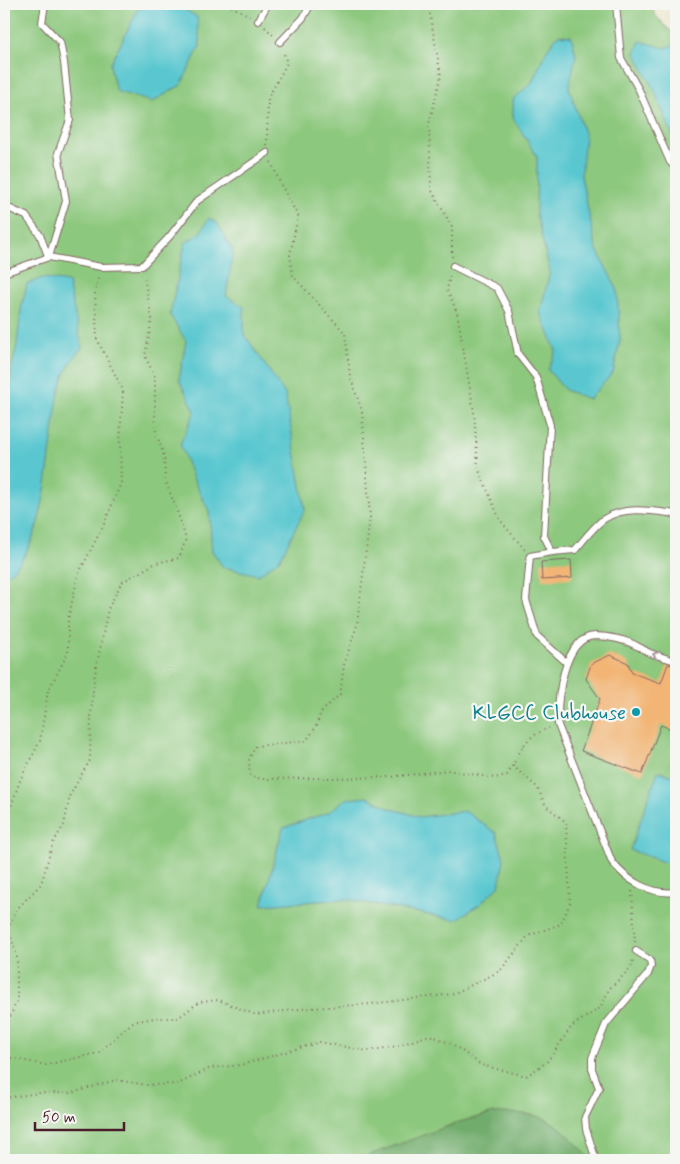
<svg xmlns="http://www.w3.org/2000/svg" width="680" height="1164" viewBox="0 0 680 1164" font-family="Mynerve,sans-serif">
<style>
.green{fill:#8cc87d;stroke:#6b7454}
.forest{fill:#71ac6c;stroke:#5e664c}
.water{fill:#5ac7d0;stroke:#52737e}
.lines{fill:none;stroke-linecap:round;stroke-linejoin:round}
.river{stroke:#5ac7d0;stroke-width:21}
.building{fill:#f2b576}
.service-casing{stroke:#836564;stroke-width:8}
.path{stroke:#836564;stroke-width:2;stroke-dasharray:1 4;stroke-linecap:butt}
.service{stroke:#fff;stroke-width:6}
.oneway{stroke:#ae9aa0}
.culture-dot{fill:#0f9aa8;stroke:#f6f6f2;stroke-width:2}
.labels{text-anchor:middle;stroke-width:4.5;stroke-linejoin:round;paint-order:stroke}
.culture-label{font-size:20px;fill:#0d838f;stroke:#f6f6f2;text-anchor:end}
</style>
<rect width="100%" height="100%" fill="#f6f6f2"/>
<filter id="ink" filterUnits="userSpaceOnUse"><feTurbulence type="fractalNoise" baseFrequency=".02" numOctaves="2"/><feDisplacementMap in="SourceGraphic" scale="10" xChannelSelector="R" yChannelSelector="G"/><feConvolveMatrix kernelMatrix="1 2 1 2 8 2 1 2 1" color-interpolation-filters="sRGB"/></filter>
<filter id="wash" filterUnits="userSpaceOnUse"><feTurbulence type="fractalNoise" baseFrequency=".0096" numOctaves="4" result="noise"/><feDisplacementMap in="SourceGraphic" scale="20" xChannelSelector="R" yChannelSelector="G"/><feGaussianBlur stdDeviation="1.12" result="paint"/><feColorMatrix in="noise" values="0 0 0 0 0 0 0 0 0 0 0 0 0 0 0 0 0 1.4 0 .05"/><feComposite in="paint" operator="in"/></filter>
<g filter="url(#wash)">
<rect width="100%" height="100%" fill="#eee7cf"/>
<path class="green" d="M4,4h646l6,12 20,20v1124h-672z"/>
<path class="forest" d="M494,1113c37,0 55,0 81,29 5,6 11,11 15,18h-234l103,-38z"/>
<g class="water">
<path d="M152,4h24l21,13 3,29 -19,39 -29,17 -36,-11 -6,-26 28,-56z"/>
<path d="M558,35l13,1 5,19 -7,33 16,48 -4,40 15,72 21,41 3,51 -7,33 -24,26 -24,-9 -17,-20 8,-19 -16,-39 10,-40 -14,-59 1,-56 -24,-39v-19l18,-15 15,-33z"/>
<path d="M640,41l25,7 10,-4 1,2v87l-3,4 -18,-45 -20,-39z"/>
<path d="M209,218l8,5 16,28 -7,45 18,11v27l41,60 20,115 -25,50 -22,16 -35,-8 -11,-16 -3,-40 -14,-28 -15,-39 15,-33 -16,-31 7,-39 -16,-26 15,-72 15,-10z"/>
<path d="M43,278l25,4 14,66c-22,25 -24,46 -28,77 -6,40 -10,105 -34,137 -5,6 -11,11 -16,16v-154l4,-8 3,-45 6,-27 4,-35 6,-25z"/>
<path d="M658,771l18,6v65l-7,22 -39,-14z"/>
<path d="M368,797l21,11 31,9 45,-6 31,22 8,26 -5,27 -19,18 -24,16 -110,-21 -84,6 21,-77 46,-16 17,-13z"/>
</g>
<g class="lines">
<path class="river" d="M4,416l4,1"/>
</g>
<g id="blocks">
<g class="building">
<path d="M571,560l1,18 -30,2 -1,-18z"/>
<path d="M610,655l18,8 4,10 29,10 7,-19 8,2v65l-15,-6 -19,49 -61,-23 19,-52 -14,-20 5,-15z"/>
</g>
</g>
</g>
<g filter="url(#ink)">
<use href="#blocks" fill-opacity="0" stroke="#836564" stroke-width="1"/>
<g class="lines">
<defs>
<g id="service">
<path d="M45,4l-3,19 18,19 4,20 6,58 -12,33 8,48 -17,56"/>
<path d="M616,4l5,54 18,32 31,72 6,6"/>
<path d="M258,21l10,-17"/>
<path d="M280,42l23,-24 8,-14"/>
<path d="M4,206l22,10 14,19 8,21"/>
<path d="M453,266l44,22 12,23 9,43 18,23 14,48 -6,111 8,16"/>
<path d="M4,273l45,-16 52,10 41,-1 28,-30 27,-35 70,-48"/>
<path d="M4,391v20"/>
<path d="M676,661c-8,-2 -17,-5 -26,-8 -5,-2 -8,-5 -13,-7 -11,-6 -29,-10 -42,-10 -32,1 -38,65 -37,89l54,137c15,19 39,33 64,30"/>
<path d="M567,663l-30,-27 -11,-36 4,-44 22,-4 23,-2c8,-9 19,-24 29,-31 21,-14 49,-8 72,-5"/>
<path d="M596,1160l-10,-31 -1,-12 14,-29 -7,-19v-11l14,-34 42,-50 3,-8 -1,-6 -14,-9"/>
</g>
</defs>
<use href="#service" class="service-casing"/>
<g class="path">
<path d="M227,4l23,12"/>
<path d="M428,4l13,72 -12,48 2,65 21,38v32"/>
<path d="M265,27l9,9"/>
<path d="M267,145l1,-47 19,-35 -4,-12"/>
<path d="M271,162l10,23 17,31 -8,39 3,21 52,57 5,43 12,35 8,106 -13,108 -13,40 -4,29 -19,18 -5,15 -10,14 -50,5 -7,13 1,17 12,3 129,-2 56,-7 48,8 12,-3c15,-23 13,-36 42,-47"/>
<path d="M450,276l-3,14 10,22 17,100 4,56 22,52 25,30"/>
<path d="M4,818l5,-6 12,-34 19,-37 8,-50 20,-38v-33l10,-45 26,-51 17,-41 -1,-41 3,-52 -26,-51 -2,-46 4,-18"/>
<path d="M632,891l3,52"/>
<path d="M4,1030l13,-29v-45l-9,-28 9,-19 24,-25 12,-41 11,-18 6,-30 20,-35 1,-45 3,-36 14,-70 14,-27 34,-19 23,-5 7,-19 -10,-31 -11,-28 -1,-23 -9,-29v-51l-10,-21 7,-37 -8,-43"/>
<path d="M4,1043l2,14 -2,2"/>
<path d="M6,1057l40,8 52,-12 35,-31 21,-4h24l21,-16 20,-2 37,15 43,-6 71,-5 83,-10 47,-23 28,-35 33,-12 9,-21 -4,-81 -20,-16 -9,-19 -24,-21"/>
<path d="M4,1098l35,-5h32l45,-13 31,5 31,-1 33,-16 30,-3 79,-23 47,9 30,-5 33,-11 24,10 27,20 45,11 21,-14 25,-36 28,-18 9,-19 22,-21 2,-8"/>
</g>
<use href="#service" class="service"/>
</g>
<defs><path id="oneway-chevron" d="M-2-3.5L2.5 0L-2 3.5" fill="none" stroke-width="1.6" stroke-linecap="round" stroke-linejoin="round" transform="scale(1.25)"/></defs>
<use class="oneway" href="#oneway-chevron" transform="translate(656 655) rotate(-161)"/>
</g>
<circle class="culture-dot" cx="636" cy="712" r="5"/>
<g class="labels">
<g class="culture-label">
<text x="626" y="719">KLGCC Clubhouse</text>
</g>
</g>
<rect width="680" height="1164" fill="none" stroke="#f6f6f2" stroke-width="20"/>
<path d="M35 1122v8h89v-8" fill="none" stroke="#4a1f2b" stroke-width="2.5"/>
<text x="42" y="1122" font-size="15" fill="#4a1f2b" stroke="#f6f6f2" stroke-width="4" paint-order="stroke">50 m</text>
</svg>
